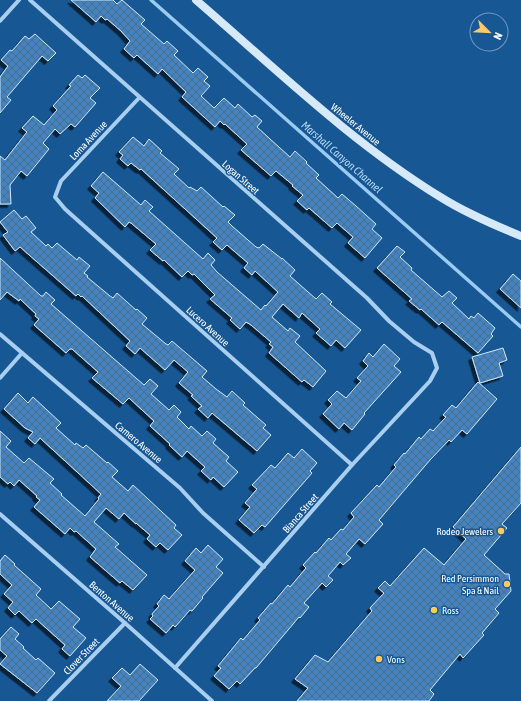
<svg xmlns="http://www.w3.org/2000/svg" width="521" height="701" viewBox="0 0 521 701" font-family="'Asap Condensed',sans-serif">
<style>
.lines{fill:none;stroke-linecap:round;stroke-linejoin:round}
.stream{stroke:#9bcaf3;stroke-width:3.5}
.building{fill:url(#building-cross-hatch);stroke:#cfe7fc;filter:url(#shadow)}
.street{stroke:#a8cef0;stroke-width:4}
.secondary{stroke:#d6e9fb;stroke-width:8}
.poi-dot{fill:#ffc868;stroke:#175794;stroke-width:1.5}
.labels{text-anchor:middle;stroke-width:3;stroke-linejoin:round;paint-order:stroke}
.street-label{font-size:10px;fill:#fff;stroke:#175794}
.poi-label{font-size:10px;fill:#fff;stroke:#175794;text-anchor:end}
.water-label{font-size:11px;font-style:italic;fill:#b4d8f7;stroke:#175794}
</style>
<defs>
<pattern id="building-cross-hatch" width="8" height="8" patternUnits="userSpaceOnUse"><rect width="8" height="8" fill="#4483be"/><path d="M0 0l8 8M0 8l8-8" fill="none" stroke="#476d90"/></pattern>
<filter id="shadow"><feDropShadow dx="-3.5" dy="3.5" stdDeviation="0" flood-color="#0009"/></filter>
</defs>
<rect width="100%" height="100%" fill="#175794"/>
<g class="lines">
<path class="stream" d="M151,0l370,327"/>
</g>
<g class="building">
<path d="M71,0h42l4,4 5,-4 23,20 -4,4 23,20 3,-3 11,10 -4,4 19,18 5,-5 10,9 -4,4 6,5 -9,10 13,12 10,-10 11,10 3,-4 14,13 3,-2 7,6 -5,6 12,11 21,19 5,-6 12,11 -1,1 13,12 -3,3 22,20 4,-4 14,12 20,18 -4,5 10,9 -17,20 -17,-15 5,-6 -16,-14 -5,5 -23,-20 -2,2 -10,-9 6,-6 -11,-9 1,-1 -17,-14 -5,5 -30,-26 6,-6 -22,-20 -1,1 -4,-4 -5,6 -33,-30 4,-5 -24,-23 -4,5 -21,-19 -3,3 -10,-9 6,-8 -9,-10 -14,-12 -2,1 -4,-4 -5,6z"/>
<path d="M35,34l21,19 -8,8 -6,-5 -35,41 4,3 -11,13v-36l8,-11 -7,-6 9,-10 2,1 13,-15 4,3z"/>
<path d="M78,75l4,3 3,-3 15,13 -10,10 6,5 -21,24 -4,-3 -11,10 -5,-5 -12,14 6,6 -22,27 -6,-5 -11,14 1,19h-11v-48l5,4 22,-28 -5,-4 11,-12 11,9 13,-15 -4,-4 18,-20 -2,-1z"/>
<path d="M133,137l11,9 5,-7 13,12 -2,2 19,16 -5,5 15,14 1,-1 7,4 4,-4 22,20 1,-1 11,9 -7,7 4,4 24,21 3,1 4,-4 19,15v-1l13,12 -5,6 26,23 6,-6 10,9 -2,2 31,26 -16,18 -9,-8 -5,6 -15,-13 4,-4 -18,-16 -3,5 -16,-14 -11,13 16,14 2,-3 10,8 -5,6 31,29 -13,16 -9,-7 -2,2 -33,-29 4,-6 -4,-3 2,-2 -20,-17 -5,-3 -6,7 -10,-9 2,-2 -22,-19 5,-4 -21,-21 -2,1 -4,-4 -6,6 -18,-17 -1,1 -13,-11 6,-6 -25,-21 -2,-1 -4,5 -30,-29 4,-5 -8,-7 12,-14 38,33 4,-5 8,7 -4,4 54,48 5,-6 7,7 -4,5 6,7 44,38 4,-5 1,1 12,-14 -23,-21 -3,4 -8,-7 4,-5 -21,-18 -5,5 -9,-8 4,-4 -76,-69 -1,1 -9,-7 -3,3 -8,-7 3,-4 -4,-3z"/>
<path d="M14,210l8,9 4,-3 10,12 -5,4 15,14 2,-2 4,4 5,-5 20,17 2,-3 11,9 -6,7 4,3 -1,1 23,19 3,2 4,-5 19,17 1,-1 10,9 -5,6 24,20 2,1 4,-4 35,30 -5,6 14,12 11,8 5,-6 13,12 -2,2 23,20 -3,3 8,7 -14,16 -45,-38 -4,5 -10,-9 4,-3 -11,-10 2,-1 -14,-12 9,-11 -14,-12 -9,10 -25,-22 -5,6 -9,-8 4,-5 -48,-45 -1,1 -3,-3 -2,2 -56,-49 -5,4 -12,-16 5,-3 -8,-10z"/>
<path d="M397,246l8,6 -5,5 12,11 -1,2 31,27 7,-6 8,7 -5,5 17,16 2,-3 3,2 4,-5 17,15 -4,6 2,2 -15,17 -36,-31 -3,3 -18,-16 -1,1 -11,-9 3,-2 -35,-31z"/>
<path d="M0,258l41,38h2l3,-4 9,8 -4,4 93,81 6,-6 8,7 -7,8 18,16 5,-5 7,7 -4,5 12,12 2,-3 11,10 5,-5 9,8 -3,4 16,14 -3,4 12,11 -14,15 -11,-10 -2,3 -10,-9 4,-4 -18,-16 -5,6 -13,-12 1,-1 -20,-18 4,-5 -25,-23 -6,6 -31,-26 6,-6 -26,-23h-2l-4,4 -32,-28 5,-6 -4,-3 1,-2 -16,-15 -1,2 -12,-9 -7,8z"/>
<path d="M513,274l8,7v27l-21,-19z"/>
<path d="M384,344l16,15 -6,7 7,6 -37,41 1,1 -13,16 -8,-7 -5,6 -16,-15 9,-10 -4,-4 9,-9 9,7 15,-17 -4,-3 11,-12 -5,-5 6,-8 4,4z"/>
<path d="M503,348l4,12 -8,3 4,13 -23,7 -8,-26z"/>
<path d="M478,382l19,17 -30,35 -5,-4 -11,12 -2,-2 -19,20 -51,60 4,4 -18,20 -6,-5 -13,15 5,4 -8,7 -3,-3 -12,14 5,4 -7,7 -4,-4 -18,20 5,4 -9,11 -1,-1 -43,51h-1l-15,16 -3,-3 -8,8 -15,-13 7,-8 -3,-2 23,-28 2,2 17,-20 -2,-2 13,-15 1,1 16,-19 2,2 16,-19 -3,-3 12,-13 1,1 13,-15 2,2 10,-11 2,1 11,-13 -3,-4 26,-28 2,2 17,-20 -2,-2 10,-12 1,1 14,-17 2,2 9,-10 3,2 13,-14 -3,-2 9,-10 4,3z"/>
<path d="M18,393l10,10 5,-6 28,26 -5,5 19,17 1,-2 7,5 3,-3 21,18 1,-1 10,9 -6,6 16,14 5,-6 43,40 -2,3 8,7 -14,15 -8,-7 -4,4 -9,-8 3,-4 -14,-12v1l-12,-11 -5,6 -13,-11 -12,14 25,22 -4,3 32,28 -14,15 -11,-9 -2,2 -30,-26 6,-8 -20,-18 -2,1 -4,-4 -5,6 -31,-27 6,-7 -4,-3 1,-1 -18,-16 -5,6 -4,-4 -2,2 -8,-7v-46l11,10 -5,6 18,16 5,-5 25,21 -4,4 12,11 -1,1 24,21 14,-17 -1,-1 3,-4 -61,-56 -5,6 -7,-6 5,-6 -8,-4 -21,-19z"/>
<path d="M521,447v56l-19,21 5,4 -23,27 21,19h4l2,17 -16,18 4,4 -17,20 2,2 -21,23 -3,-4 -30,36 4,4 -5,7h-132l11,-13 -13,-9 20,-24 13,7 44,-51 -2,-3 14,-15 -6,-5 7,-7 5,5 34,-38 20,17 22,-26 -13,-12z"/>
<path d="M302,449l15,14 -7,8 2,2 -47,54 -3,-2 -8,8 -15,-13 11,-13 -5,-4 12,-14 -5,-4 19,-20 4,3 13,-15 6,5z"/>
<path d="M208,545l15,14 -7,8 7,6 -21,24 1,1 -11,13 -2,-1 -15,17 -2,-2 -7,8 -16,-14 3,-3 -1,-2 7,-8 -2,-2 7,-9 5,4 26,-29 -10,-9 11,-13 5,5z"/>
<path d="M5,555l10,9 -1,1 27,24 -5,6 15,14 8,-8 21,18 -7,8 13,11 -16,18 -8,-7 3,-4 -29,-26 -4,4 -13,-12 -4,4 -7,-7 5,-6 -9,-8 8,-9 -12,-11v-13z"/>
<path d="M11,627l8,7 -4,5 9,8 -1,1 13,12 2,-2 17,15 -18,20 -37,-29 7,-8 -7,-6v-11z"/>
<path d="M140,664l18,16 -19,21h-32l14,-15 -9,-8 10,-10 8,7z"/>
</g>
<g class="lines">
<g class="street">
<path d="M30,0l337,298 22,23 25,21 18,11 5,15 -7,13 -78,84 -177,203"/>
<path d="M0,21l19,-21"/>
<path d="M139,98l-78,83 -6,16 10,12 287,256"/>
<path d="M0,334l180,154 23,25 61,54"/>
<path d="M0,378l22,-25"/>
<path d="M0,514l125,109 87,78"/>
<path d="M49,701l76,-78"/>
</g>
<path class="secondary" d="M196,0c80,69 156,143 246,198 24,15 52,27 79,38"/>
</g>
<g class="poi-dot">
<circle cx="501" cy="531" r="4"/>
<circle cx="507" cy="584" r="4"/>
<circle cx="434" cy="610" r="4"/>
<circle cx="379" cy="659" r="4"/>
</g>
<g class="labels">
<g class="street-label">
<text transform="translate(356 124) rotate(39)" y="4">Wheeler Avenue</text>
<text transform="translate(88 140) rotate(-47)" y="4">Loma Avenue</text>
<text transform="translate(241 177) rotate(41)" y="4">Logan Street</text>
<text transform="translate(208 326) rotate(42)" y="4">Lucero Avenue</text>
<text transform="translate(139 442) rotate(40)" y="4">Camero Avenue</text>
<text transform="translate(300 513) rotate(-49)" y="4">Bianca Street</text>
<text transform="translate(112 601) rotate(41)" y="4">Benton Avenue</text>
<text transform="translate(81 656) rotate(-46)" y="4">Clover Street</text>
</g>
<g class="poi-label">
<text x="493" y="535">Rodeo Jewelers</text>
<text x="499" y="582">Red Persimmon<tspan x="499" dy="12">Spa &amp; Nail</tspan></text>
<text x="442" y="614" text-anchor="start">Ross</text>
<text x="387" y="663" text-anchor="start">Vons</text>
</g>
<g class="water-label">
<text transform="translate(342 157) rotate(41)" y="4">Marshall Canyon Channel</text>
</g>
</g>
<g transform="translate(489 32) rotate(114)"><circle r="19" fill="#175794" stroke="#749abf"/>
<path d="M0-3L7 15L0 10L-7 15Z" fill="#ffc868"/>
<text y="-6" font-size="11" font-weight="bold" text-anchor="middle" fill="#ffffff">N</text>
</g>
</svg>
